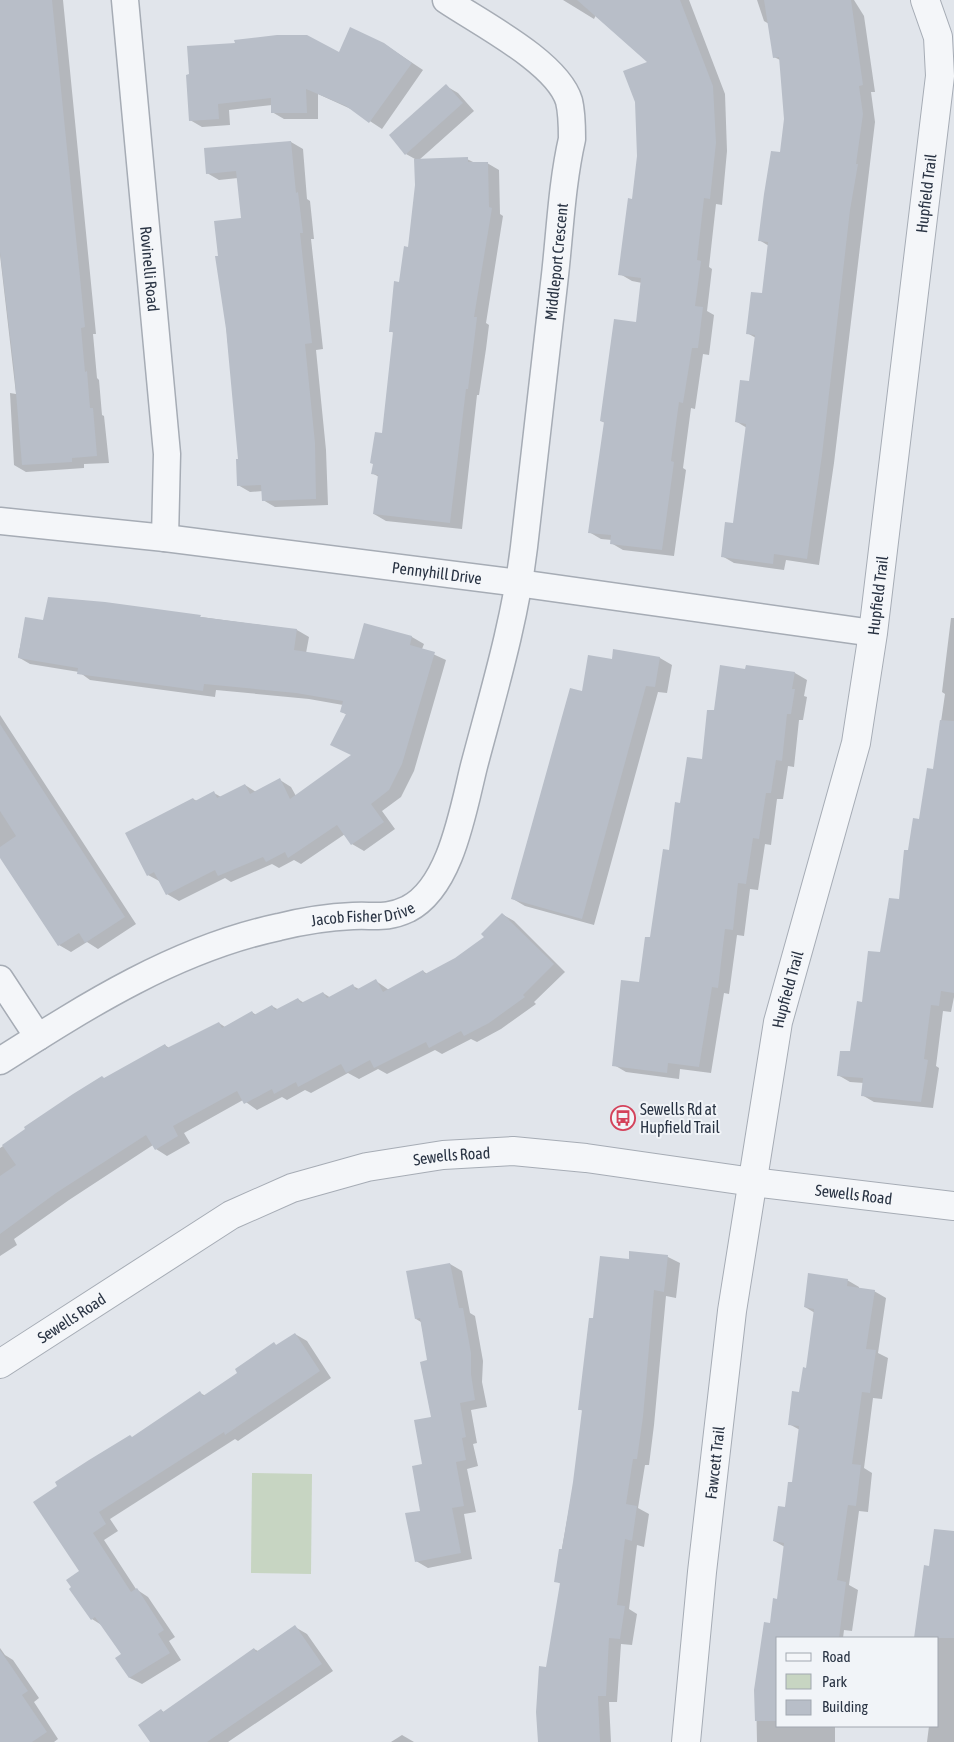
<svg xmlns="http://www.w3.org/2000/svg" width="954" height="1742" viewBox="0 0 954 1742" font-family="'Asap Condensed',sans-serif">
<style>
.green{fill:#c7d5c2}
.shadow{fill:#0003}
.building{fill:#b8bec8}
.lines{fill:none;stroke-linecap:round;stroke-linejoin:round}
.minor-casing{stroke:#a6acb5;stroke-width:29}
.tertiary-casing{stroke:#a6acb5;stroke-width:30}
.minor{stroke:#f4f6f9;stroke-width:26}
.tertiary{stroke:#f4f6f9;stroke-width:28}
.labels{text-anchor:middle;stroke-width:4;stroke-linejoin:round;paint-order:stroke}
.street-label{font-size:16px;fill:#293343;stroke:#f1f4f8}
.poi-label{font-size:16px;fill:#293343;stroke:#f1f4f8;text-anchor:start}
</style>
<rect width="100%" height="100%" fill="#e1e5eb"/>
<path class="green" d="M252,1473l60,1 -1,100 -60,-1z"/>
<g class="shadow">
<path d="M0,0h63l33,334h-3l4,44 2,2 3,35 2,1 5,47 -25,1v4l-58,4 -12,-7 -4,-72 6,1 -16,-139z"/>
<path d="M563,0h126l36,94 2,57 -5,54 -6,-1 -7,63 3,2 -5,42 7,4 -5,40 -6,-1 -8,55 -4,-1 -8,60 3,2 -12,86 -51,-6 -12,-7 1,-3 -11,-1 -12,-7 16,-109 -4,-2 36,-98 5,-40 -10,-2 -12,-7 13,-74 16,-138 -53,-47 -2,4z"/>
<path d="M757,0h97l10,16 11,76h-4l4,30 -41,341 -15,102 -33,-5 -2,10 -50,-7 -12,-7 12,-31 13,-97 -10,-6 13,-40 6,-44 -9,-5 16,-39 6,-48 -10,-6 22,-86 5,-35 -6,-59 -6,-3 -5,-33 -5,-3z"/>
<path d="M384,44l39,26 -41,59 -29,-19 -35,-16v25h-34l-12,-7v-7l-43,5 1,15 -28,2 -12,-7 -3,-44 153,-23z"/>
<path d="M446,86l12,7 16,18 -55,49 48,-1 8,4h12l12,7 1,44 3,2 -17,107 3,2 -3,24 -7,46h-2l-15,134 -76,-8 -12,-7 5,-37 -7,-4 11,-39 11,-101 -4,-2 19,-83 7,-63 -1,-26 -9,-5z"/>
<path d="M291,142l12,7 4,50 3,2 4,38h-3l12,110 -7,1 10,100 2,55 -53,2 -12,-7v-9l-13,1 -12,-7 2,-25 -21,-203 23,-38 -4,-41 -19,2 -12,-7z"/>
<path d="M78,600l219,30 12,7 -3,16 49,8 10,-36 47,12 12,7 -2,5 24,11 -32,111 -13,26 -19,14 13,18 -31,22 -12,-7 -7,-10 -44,30 -7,-4 -15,8 -7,-4 -41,18 -6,-4 -46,23 -12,-7 -6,-12 -13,-7 45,-76 4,2 17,-8 7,4 24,-12 11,7 24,-12 11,7 5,9 57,-40 -6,-41 -6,-4 2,-6 -34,-6 -93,-9 -1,7 -125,-17 -11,-8 -49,-8 -12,-7 8,-38 18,3z"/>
<path d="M951,618h3v379l-3,15 -8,-1 -7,55 3,2 -6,40 -59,-6 -12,-7 2,-12 -14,-1 -12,-7 13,-22 12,-50 37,-102 10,-50 24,-81 11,-76 -3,-2z"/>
<path d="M614,650l46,8 12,7 -5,28 -9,-1 -64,233 -69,-19 -12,-7 100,-238z"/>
<path d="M746,670l49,3 12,7 -3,16 3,1 -4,23h-4l-5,47 -6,-1 -5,33h-6l-6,46 -6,-1 -7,46 -8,-1 -6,47 -7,-1 -8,59 -5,-1 -13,80 -31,-4 -1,10 -53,-7 -12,-7 26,-81 42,-180 21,-43 12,-49z"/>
<path d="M0,715l136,209 -38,25 -11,-7 -16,10 -12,-7 -59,-89z"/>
<path d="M502,914l12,7 51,51 -31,30 2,2 -35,25 -24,13 -6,-3 -29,15 -7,-4 -48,24 -9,-5 -19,10 -11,-6 -37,20 -6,-3 -18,10 -5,-3 -25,13 -14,-10 -59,33 6,10 -23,13 -11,-7 -3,-4 -84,55 -55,39 3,6 -17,11v-108l105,-69 60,-34 4,3 50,-25 6,4 27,-15 4,3 16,-9 7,4 19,-11 6,4 19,-10 8,5 22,-12 6,3 17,-8 13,9 34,-19 4,3 28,-15 31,-22z"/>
<path d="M668,1257l12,6 -4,35 -10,-2 -12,129 -5,40h-4l-7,43 11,6 -5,33 -7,-2 -8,64 8,5 -5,31 -11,-1 -4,58h-8l2,40h-72l8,-74 14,-84 -5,-3 18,-99 9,-71 -4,-2 15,-90 36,-59z"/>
<path d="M450,1264l12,7 8,42 5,3 8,45 -1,21 5,25 -16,3 6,33 -4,1 5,22 -11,3 9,43 -12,2 8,45 -44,9 -12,-7 6,-49 1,-47 9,-47 -3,-57 -8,-39 -5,-3z"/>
<path d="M847,1280l12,7v2l15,2 12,7 -8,55 10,5 -6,41 -9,-1 -9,70 8,5 -4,39 -9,-1 -10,74 9,5 -6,41 -8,-1 -1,8h-65v88h57v16h-78l-1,-52 22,-90 7,-53 -11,-6 19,-57 7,-54 -11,-6 18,-55 8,-56 -10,-6z"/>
<path d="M295,1334l12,7 24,37 -93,63 -3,-2 -125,80 8,12 -14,9 32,49 12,8 27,40 -6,4 12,19 -39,24 -12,-6 -13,-20 5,-4 -19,-28 -11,-7 -11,-47 -46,-70 165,-109 6,3 33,-23 35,-29 4,2z"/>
<path d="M954,1533v209h-27l2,-16h9v-88h-23l10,-71h5z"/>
<path d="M295,1627l12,7 26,37 -105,71h-76l9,-32 4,3 89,-64 4,2z"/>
<path d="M0,1648l5,7 8,5 26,38 -5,4 24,37 -4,3h-52l-2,-3z"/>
<path d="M402,1735l12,7h-23z"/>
</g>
<g class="building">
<path d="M0,0h52l33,327 -4,1 4,44 2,-1 3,37h3l4,48 -25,2v4l-50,3 -8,-96 -14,-117z"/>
<path d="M577,0h103l33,86 3,57 -6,56 -6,-1 -7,62 4,1 -6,45 8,1 -5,41h-6l-9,55 -4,-1 -8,59 3,1 -12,88 -52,-6 1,-9 -23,-2 16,-111 -4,-1 14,-102 22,3 5,-44 -23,-3 10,-77 4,1 5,-43 -2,-54 -12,-31 24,-9z"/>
<path d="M764,0h87l12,85 -4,1 4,28 -7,50h2l-8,46 -28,245 -15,104 -33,-5 -1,10 -52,-7 4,-35 8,1 13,-99 -11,-2 5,-42 9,1 6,-46 -9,-1 5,-42 11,1 6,-51 -10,-1 6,-47 7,-43 9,1 4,-33 -5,-62 -6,1z"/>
<path d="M350,27l34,16 28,20 -43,60 -23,-17 -40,-17 1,24h-36v-15l-53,6 1,15 -30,2 -3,-46 3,-1 -2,-28 48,-3 -1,-3 43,-5h30l32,17z"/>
<path d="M446,84l17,19 -58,52 -16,-20z"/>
<path d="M291,141l5,52 2,-1 5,41h-3l12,110 -7,1 10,99 1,56 -54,2 -1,-16 -24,1 -1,-27h2l-12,-130 -11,-73h3l-4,-35 27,-3 -5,-47 -30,3 -2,-26z"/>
<path d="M468,157v5h20l1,45 3,1 -18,109h3l-3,25 -6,47h-2l-16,134 -77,-9 5,-39 -7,-1 2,-10 -3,-1 5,-31 7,1 11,-101h-4l5,-51 5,1 5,-36 4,1 7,-62 -1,-26z"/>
<path d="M48,597l57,5 96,13 -1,2 97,12 -3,21 60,9 10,-36 48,13 -2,9 25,7 -33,112 -13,26 -18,14 13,18 -33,23 -14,-20 -49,33 -3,-6 -19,10 -3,-5 -45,19 -3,-6 -49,25 -12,-23 -7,4 -22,-43 68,-35 2,3 19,-10 3,7 28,-14 5,10 30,-16 10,21 61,-44 -21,-10 16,-31 -6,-2 3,-11 -47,-8 -92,-9 -1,7 -29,-4 -97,-13 1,-6 -60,-10 7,-41 18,3z"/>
<path d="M613,649l47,8 -5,30 -9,-1 -64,233 -71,-20 59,-211 12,3 6,-36 24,4z"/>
<path d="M720,665l25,4 1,-4 49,7 -3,17h3l-4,25h-4l-5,47 -6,-1 -5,33h-5l-7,46 -6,-1 -7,46 -8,-1 -5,47 -8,-1 -7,59 -6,-1 -13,80 -31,-4 -1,10 -55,-7 9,-86 18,2 6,-45h5l13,-88 6,1 6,-48 5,1 7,-46 15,2 5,-49h7z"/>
<path d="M940,720l14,1v272l-13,-2 -2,15 -8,-1 -7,54 4,1 -7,42 -60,-6 2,-18 -26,-2 3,-25h10l7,-50 5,1 6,-51 12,1 9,-54 10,1 5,-49h4l5,-32 6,1 8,-51 6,1z"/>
<path d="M0,724l125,193 -40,26 -6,-10 -21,13 -58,-88v-11l16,-11 -16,-25z"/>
<path d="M502,913l52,51 -31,31 2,2 -36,26 -25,13 -3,-5 -32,17 -3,-6 -52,26 -4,-8 -24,13 -5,-9 -43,23 -2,-5 -22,12 -2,-5 -28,15 -7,-13 -64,35 5,10 -23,14 -9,-15 -90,58 -56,41v-58l16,-11 -14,-20 23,-16 -1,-2 49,-33 29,-18 2,2 61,-34 2,4 52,-26 3,6 30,-17 2,4 18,-10 3,5 23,-12 3,5 22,-11 4,6 26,-14 3,6 20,-11 7,13 40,-22 2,4 30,-16 29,-21 -3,-3z"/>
<path d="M629,1251l39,4 -4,37 -10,-2 -11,127 -6,42h-4l-7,45 11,2 -5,35 -7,-2 -8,66 8,1 -5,33 -11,-1 -3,58h-8l2,46h-62l-2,-30 3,-46 7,1 14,-84 -6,-1 5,-33h3l11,-67 9,-72h-4l11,-92h4l7,-62 29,3z"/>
<path d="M450,1263l9,45h4l8,45v21l4,26 -15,3 6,34 -4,1 4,22 -10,2 8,44 -12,2 9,45 -46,9 -10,-49 15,-2 -8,-45 10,-2 -8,-44 17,-3 -11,-55 7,-2 -7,-42 -5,1 -9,-48z"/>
<path d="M808,1273l40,6 -1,7 28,4 -9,59 10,1 -6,43 -8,-1 -10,72 9,1 -5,41 -8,-1 -11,75 9,2 -7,56h-61v83h-23l-1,-31 10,-68 6,1 3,-25 4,1 7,-56 -11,-2 5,-35 7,1 3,-25h4l7,-56 -11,-1 4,-34 7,1 4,-25 3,1 8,-59 -10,-2z"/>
<path d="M295,1333l25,38 -95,64 -1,-3 -125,80 7,12 -13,9 38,59 6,-4 27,42 -6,4 12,19 -41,25 -14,-20 6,-4 -26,-37 -4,3 -22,-31 2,-2 -5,-7 13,-9 -46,-69 24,-16 -2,-4 34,-22 41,-25 2,2 68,-46 3,5 34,-23 -2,-4 39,-27 2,3z"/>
<path d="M934,1529l20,2v107h-40l10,-73 5,1z"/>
<path d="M295,1625l27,39 -115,78h-57l-12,-17 23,-16 2,3 91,-64 2,4z"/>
<path d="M0,1650l28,41 -6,4 25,37 -15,10h-32z"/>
</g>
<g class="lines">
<defs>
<g id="minor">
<path id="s1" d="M125,0l42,454 -2,84"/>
<path id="s2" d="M0,521l165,17 353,45 355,50"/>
<path d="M0,979l38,58"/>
<path id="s3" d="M0,1061c88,-56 176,-112 279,-134 24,-6 51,-10 74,-11 22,-1 34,3 55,-7 43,-22 55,-99 66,-143 19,-72 41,-144 50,-219 11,-90 21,-181 31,-272 5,-45 7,-92 17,-136 0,-13 0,-26 -3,-38 -12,-39 -89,-78 -123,-101"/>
</g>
<g id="tertiary">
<path id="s4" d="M0,1364l231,-149 61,-27 75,-21 76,-12 70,-4 73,7 167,24 201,24"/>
<path id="s5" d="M686,1742l16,-170 30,-261 46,-289 78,-279 17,-110 67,-557 -2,-39 -13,-37"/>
</g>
</defs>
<use href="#minor" class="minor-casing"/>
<use href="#tertiary" class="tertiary-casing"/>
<use href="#minor" class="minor"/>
<use href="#tertiary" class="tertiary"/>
</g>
<defs>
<symbol id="bus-ring" viewBox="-11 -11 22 22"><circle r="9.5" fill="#f1f4f8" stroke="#d4425b" stroke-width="1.5"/><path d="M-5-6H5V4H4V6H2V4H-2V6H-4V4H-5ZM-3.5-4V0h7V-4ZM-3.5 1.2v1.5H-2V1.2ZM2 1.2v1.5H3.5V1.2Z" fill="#d4425b"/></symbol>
</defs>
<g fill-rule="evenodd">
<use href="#bus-ring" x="609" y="1104" width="28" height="28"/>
</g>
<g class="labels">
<g class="street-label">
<text dy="6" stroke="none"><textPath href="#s5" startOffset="1570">Hupfield Trail</textPath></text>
<text dy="6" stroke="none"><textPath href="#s3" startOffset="1116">Middleport Crescent</textPath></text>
<text dy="6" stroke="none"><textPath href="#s1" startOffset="270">Rovinelli Road</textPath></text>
<text dy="6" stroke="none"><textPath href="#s2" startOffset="440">Pennyhill Drive</textPath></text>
<text dy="6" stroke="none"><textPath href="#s5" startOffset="1165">Hupfield Trail</textPath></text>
<text dy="6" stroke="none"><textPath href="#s3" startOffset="396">Jacob Fisher Drive</textPath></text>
<text dy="6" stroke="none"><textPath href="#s5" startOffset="760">Hupfield Trail</textPath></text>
<text dy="6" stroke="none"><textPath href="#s4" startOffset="505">Sewells Road</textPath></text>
<text dy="6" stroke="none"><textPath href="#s4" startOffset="910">Sewells Road</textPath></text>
<text dy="6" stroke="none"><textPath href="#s4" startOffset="85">Sewells Road</textPath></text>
<text dy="6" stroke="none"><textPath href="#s5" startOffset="281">Fawcett Trail</textPath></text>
</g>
<g class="poi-label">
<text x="640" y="1115">Sewells Rd at<tspan x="640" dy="18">Hupfield Trail</tspan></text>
</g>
</g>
<rect x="776" y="1637" width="162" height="90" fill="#f1f4f8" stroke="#a1a7b0"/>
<rect x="786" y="1653" width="25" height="8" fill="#f4f6f9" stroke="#a1a7b0"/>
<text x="822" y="1662" font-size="15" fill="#293343">Road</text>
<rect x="786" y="1674" width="25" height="15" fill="#c7d5c2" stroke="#a1a7b0"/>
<text x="822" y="1687" font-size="15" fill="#293343">Park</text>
<rect x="786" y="1700" width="25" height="15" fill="#b8bec8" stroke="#a1a7b0"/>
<text x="822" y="1712" font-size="15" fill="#293343">Building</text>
</svg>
